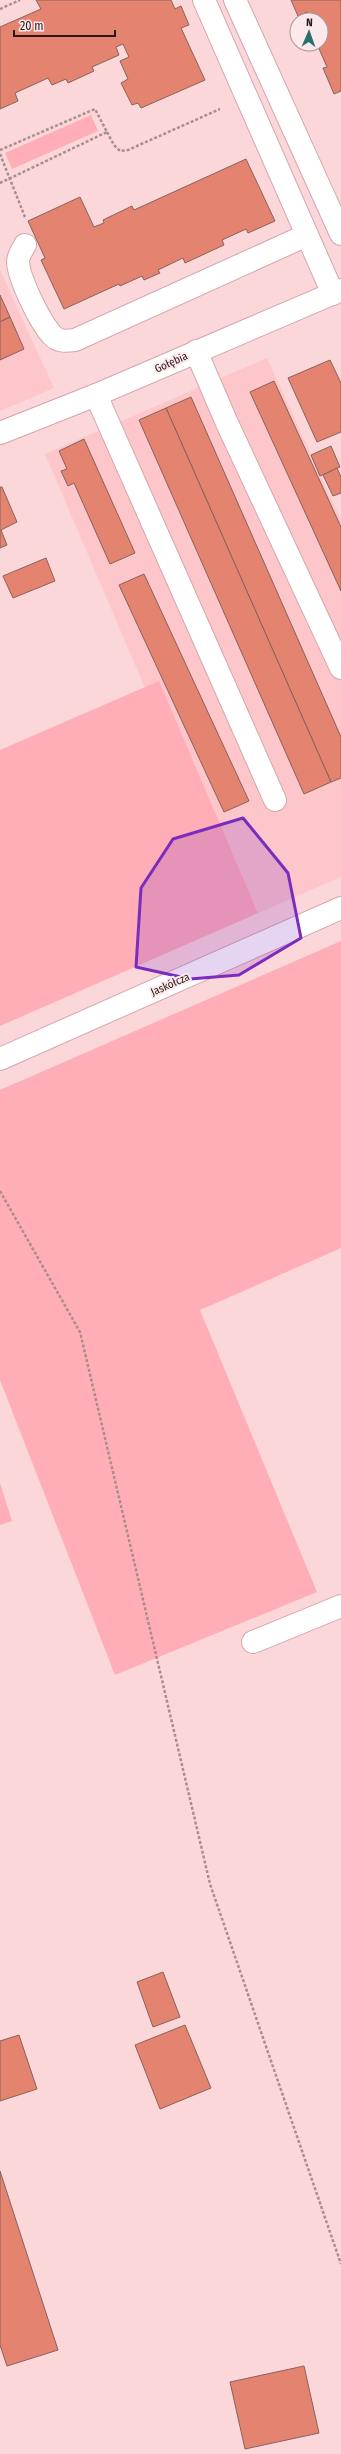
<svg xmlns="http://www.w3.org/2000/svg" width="341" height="2454" viewBox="0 0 341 2454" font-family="'Fira Sans Condensed',sans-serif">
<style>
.built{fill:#fcc6cb}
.green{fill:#ffadb6}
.building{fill:#e48370;stroke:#88625a}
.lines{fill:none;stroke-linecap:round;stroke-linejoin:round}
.minor-casing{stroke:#d3a7ab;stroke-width:24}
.path{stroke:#aa8d8f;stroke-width:2.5;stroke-dasharray:3 2;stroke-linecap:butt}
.minor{stroke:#fff;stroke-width:22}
.marked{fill:#7b2cbf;fill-opacity:0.2;stroke:#7b2cbf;stroke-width:3;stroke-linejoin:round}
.labels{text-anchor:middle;stroke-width:4;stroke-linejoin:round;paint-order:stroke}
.street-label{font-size:11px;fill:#2a191b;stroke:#fce9eb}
</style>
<rect width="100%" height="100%" fill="#fcd7da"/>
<g class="built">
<path d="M0,270l54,118 -54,23z"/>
<path d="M267,358l74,162v357l-83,36 -99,-231 -14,6 -100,-234z"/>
</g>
<g class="green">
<path d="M91,115l7,16 -86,38 -7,-16z"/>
<path d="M159,681l99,232 -258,113v-276z"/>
<path d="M341,941v307l-141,62 117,282 -202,83 -115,-295v-290z"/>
<path d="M0,1483l12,38 -12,4z"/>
</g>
<g class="building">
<path d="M36,0h135l4,9 6,-3 8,19 -8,3 24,52 -64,28 -3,-5 -6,2 -11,-22 7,-4 -8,-18 9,-4 -6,-13 -7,3 3,8 -27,12 2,4 -26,12 -2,-4 -14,6 -4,-7 -33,15 3,8 -18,8v-82l41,-18z"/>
<path d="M291,0h50v91l-7,3 -11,-26 4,-1 -10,-23h4v-24h-10l-4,-8 -9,4z"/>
<path d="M246,159l29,62 -27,12 -2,-4 -24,11 2,5 -39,18 -2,-5 -25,12 2,3 -16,7 -2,-4 -22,10 -1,-2 -55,25 -23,-49 4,-2 -17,-37 52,-24 14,30 10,-4 -1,-3 29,-14 2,4z"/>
<path d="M0,295l10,22 -10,5z"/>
<path d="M10,317l14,32 -24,11v-38z"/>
<path d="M330,360l11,23v49l-24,10 -29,-64z"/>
<path d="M274,381l67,146v64l-91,-199z"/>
<path d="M191,397l150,340v41l-10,4 -165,-374z"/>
<path d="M166,408l165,374 -27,12 -165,-374z"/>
<path d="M84,439l51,114 -25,11 -36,-81 -6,3 -7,-15 6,-2 -8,-18z"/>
<path d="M331,446l9,21 -20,9 -9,-21z"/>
<path d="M337,468l4,9v16l-8,3 -10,-21z"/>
<path d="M0,487h2l15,35 -16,8 6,15 -7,3z"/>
<path d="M46,558l9,23 -42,17 -10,-22z"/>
<path d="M144,574l105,227 -25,11 -105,-227z"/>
<path d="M163,1972l17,45 -27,10 -16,-45z"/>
<path d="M185,2025l26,63 -51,21 -25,-64z"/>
<path d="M19,2035l18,54 -37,12v-60z"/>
<path d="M0,2171l58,179 -51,16 -7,-21z"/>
<path d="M304,2366l15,67 -74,16 -15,-67z"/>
</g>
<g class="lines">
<defs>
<g id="minor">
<path d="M204,0l129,294"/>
<path d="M235,0l106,234"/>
<path d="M25,245c-3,5 -7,11 -7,17 1,17 22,60 34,73 6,7 14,6 23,5l232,-105"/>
<path d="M196,351l30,70 115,247"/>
<path d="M96,395l179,405"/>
<path d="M0,433l96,-38 245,-105"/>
<path d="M0,1059l341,-151"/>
<path d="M253,1642l88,-36"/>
</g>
</defs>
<use href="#minor" class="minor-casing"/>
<g class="path">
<path d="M0,9l20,-9"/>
<path d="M107,132l7,13 6,6 8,-1 92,-41"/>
<path d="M0,150l95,-41 12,23 -107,51"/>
<path d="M0,154l25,63"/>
<path d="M0,1191l80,141 130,552 131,380"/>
</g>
<use href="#minor" class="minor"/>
</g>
<path class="marked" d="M243,818l45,55 13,65 -62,37 -49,4 -54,-12 5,-79 32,-49z"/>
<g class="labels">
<g class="street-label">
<text transform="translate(171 362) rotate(-24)" y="4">Gołębia</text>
<text transform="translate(170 984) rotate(-24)" y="4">Jaskółcza</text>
</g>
</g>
<g transform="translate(309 32) rotate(2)"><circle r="19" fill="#fce9eb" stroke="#a89698"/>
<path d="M0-3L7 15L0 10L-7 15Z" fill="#26716e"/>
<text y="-6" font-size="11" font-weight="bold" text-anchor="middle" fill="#2a191b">N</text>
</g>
<path d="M14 30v6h101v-6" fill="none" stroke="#2a191b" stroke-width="2"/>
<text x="20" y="30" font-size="12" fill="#2a191b" stroke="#fce9eb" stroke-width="3" paint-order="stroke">20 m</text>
</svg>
